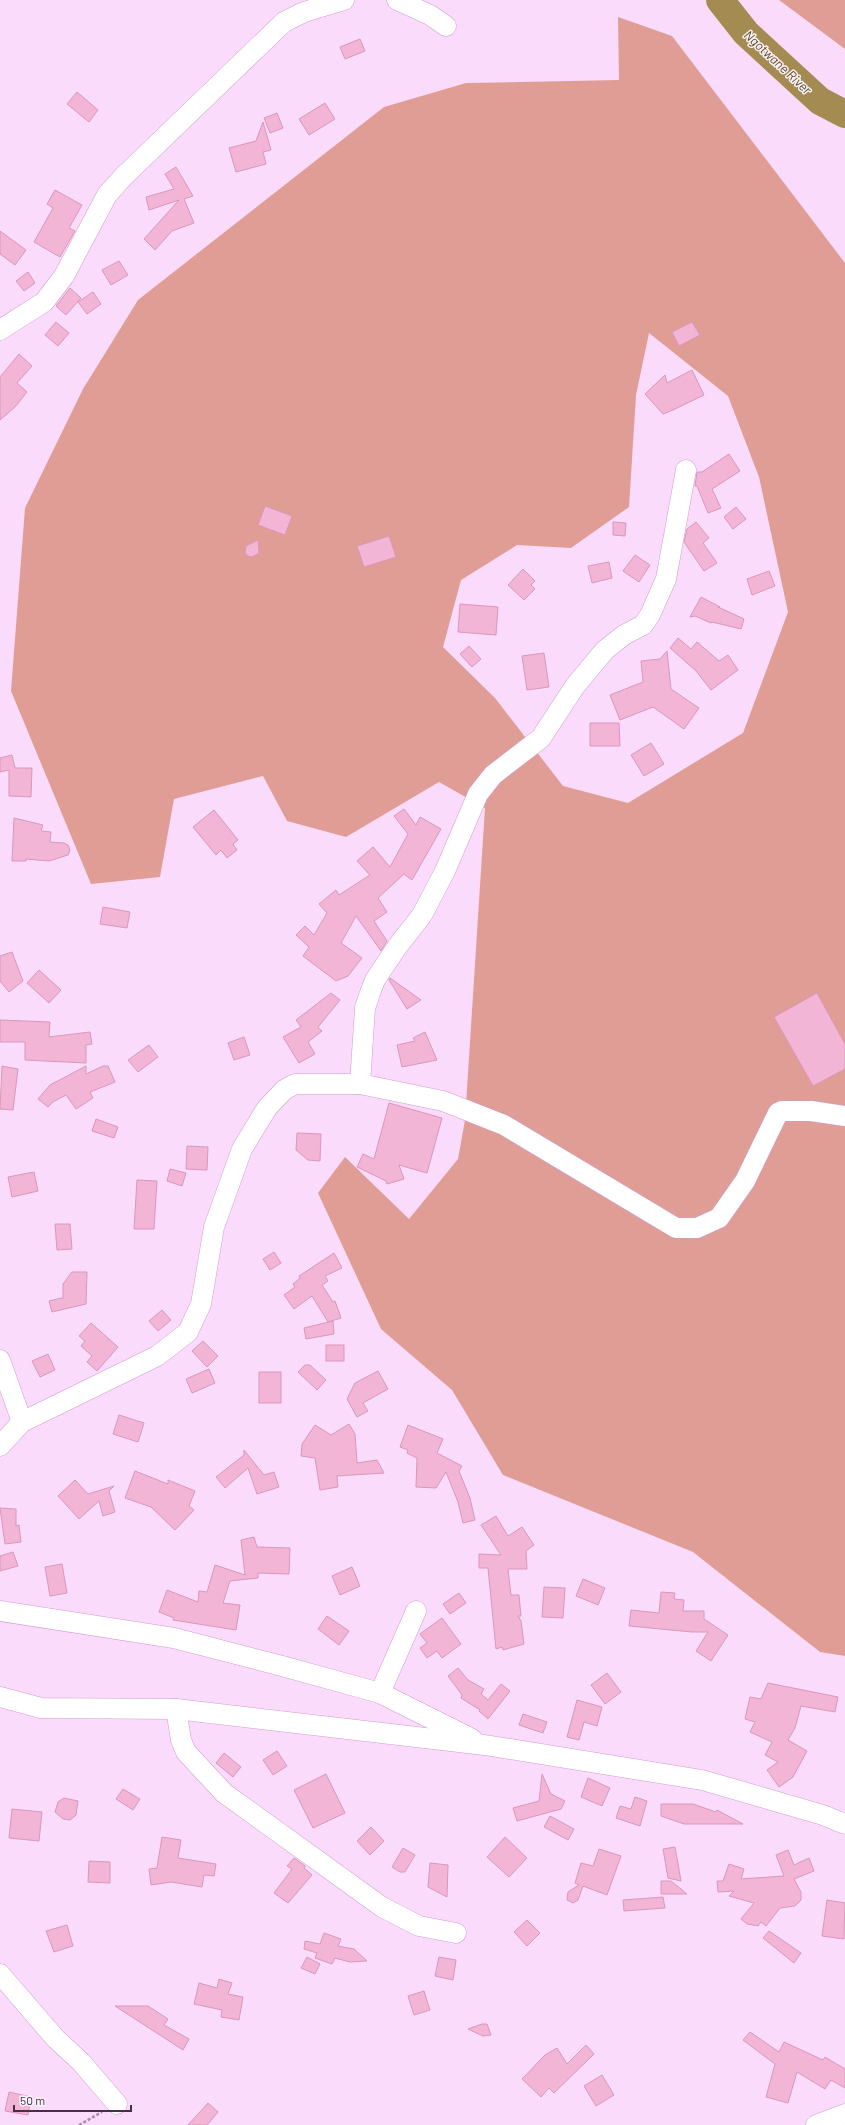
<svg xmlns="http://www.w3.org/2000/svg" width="845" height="2125" viewBox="0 0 845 2125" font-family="Barlow,sans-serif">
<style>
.forest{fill:#e09d96;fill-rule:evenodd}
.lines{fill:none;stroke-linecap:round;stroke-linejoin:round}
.river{stroke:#a48b52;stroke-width:28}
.building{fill:#f2b5d5;stroke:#da97bb}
.minor-casing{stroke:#d09dd1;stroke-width:21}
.path{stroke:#a78ca8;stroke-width:2.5;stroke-dasharray:3 2;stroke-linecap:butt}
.minor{stroke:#fff;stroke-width:20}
.labels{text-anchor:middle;stroke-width:3;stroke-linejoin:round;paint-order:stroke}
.water-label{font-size:13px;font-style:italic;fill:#5e4b1e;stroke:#fbf1fb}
</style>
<rect width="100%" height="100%" fill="#fbdbfb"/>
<g class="forest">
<path d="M779,0h66v49z"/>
<path d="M618,17l54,19 173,227v1393l-25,-4 -127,-100 -190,-77 -51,-85 -71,-61 -63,-136 27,-36 64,62 49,-60 7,-39 20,-312 -46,-26 -93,55 -59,-16 -24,-45 -89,23 -14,78 -69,7 -80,-193 14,-183 58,-119 55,-89 246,-193 82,-24 153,-3zM649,333l79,63 31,81 29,135 -45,121 -115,70 -65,-17 -68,-88 -52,-51 18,-67 56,-35 54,3 58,-41 7,-112z"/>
</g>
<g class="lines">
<path class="river" d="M720,0l26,33 74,68 25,13"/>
</g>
<g class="building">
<path d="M360,39l5,12 -20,8 -5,-12z"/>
<path d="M77,92l21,18 -9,12 -22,-18z"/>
<path d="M325,103l10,16 -26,16 -10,-16z"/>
<path d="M277,113l6,15 -13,5 -6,-15z"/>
<path d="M263,122l8,28 -8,2 3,12 -30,8 -7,-24 27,-7z"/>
<path d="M176,167l17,29 -9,3 10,24 -22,8 -17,19 -11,-11 35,-39 -30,10 -3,-13 28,-8 -9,-15z"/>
<path d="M55,190l27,15 -13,23 6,3 -15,26 -26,-15 19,-34 -6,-4z"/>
<path d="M0,231l26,19 -11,15 -15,-11z"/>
<path d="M119,261l9,14 -17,10 -9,-15z"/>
<path d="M28,272l7,11 -11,8 -8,-10z"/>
<path d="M70,288l11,10 -15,17 -10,-9z"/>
<path d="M93,292l8,12 -14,10 -9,-12z"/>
<path d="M56,322l13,11 -11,13 -13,-11z"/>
<path d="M692,322l8,13 -21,11 -7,-14z"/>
<path d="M19,354l13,12 -15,17 10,9 -12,15 -15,13v-43z"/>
<path d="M692,370l12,25 -31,15 -10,4 -18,-20 20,-19 2,8z"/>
<path d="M729,454l11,17 -28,18 9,19 -13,5 -11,-27h-2l2,-14h5z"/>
<path d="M265,506l27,10 -7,19 -27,-10z"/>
<path d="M736,507l10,12 -13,10 -9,-12z"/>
<path d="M613,522l13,1 -1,13 -12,-1z"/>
<path d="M696,522l13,16 -6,5 14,20 -13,8 -20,-29 3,-13z"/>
<path d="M389,536l7,21 -32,10 -7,-21z"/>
<path d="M258,540l1,13 -7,4 -4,-1 -3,-3 1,-7z"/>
<path d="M635,555l15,10 -11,17 -16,-11z"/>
<path d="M609,562l3,16 -20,5 -4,-17z"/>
<path d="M523,569l12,12 -4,4 4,4 -11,11 -16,-15z"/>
<path d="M769,571l6,15 -23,9 -5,-16z"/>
<path d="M701,597l19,10h-2l26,12 -3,10 -29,-7 -1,1 -16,-7 -5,1z"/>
<path d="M460,604l38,3 -2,28 -38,-3z"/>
<path d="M678,638l13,11 6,-7 22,19 9,-6 10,15 -27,20 -15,-19 -26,-23z"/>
<path d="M469,646l12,13 -9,8 -12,-13z"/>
<path d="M667,651l4,38 28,19 -15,21 -31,-22 -33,13 -10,-25 33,-13 -2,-21 19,-2z"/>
<path d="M544,653l5,34 -22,3 -5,-34z"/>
<path d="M590,723h29l1,23h-30z"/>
<path d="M651,743l13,21 -20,12 -13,-21z"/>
<path d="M12,755l3,13h17l-1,29 -22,-1v-26l-9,2v-14z"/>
<path d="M404,809l12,16 4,-8 21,12 -29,51 -8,-6 -26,24 9,14 -13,9 13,20 -6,10 -25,-35 -15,27 21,15 -14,18 -12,5 -33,-25 6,-9 -13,-12 9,-9 9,9 13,-22 -8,-9 17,-14 3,5 31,-20 -13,-14 16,-14 17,20 18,-33 -14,-18z"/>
<path d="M214,810l24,30 -5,4 4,6 -10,8 -6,-8 -5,5 -23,-28z"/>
<path d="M14,818l29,7 -2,6 10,1 -1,10 14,1 4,2 2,5 -2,5 -19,6 -23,-2v2h-14z"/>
<path d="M103,907l27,5 -3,16 -27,-4z"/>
<path d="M12,952l11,29 -14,11 -9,-11v-25z"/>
<path d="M39,970l22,20 -12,13 -22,-20z"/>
<path d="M390,978l31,22 -14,9 -18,-29z"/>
<path d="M331,993l9,7 -22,27 4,4 -14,11 7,12 -16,9 -16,-26 18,-10 -5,-7z"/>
<path d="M817,993l28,51v25l-32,17 -39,-69z"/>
<path d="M0,1020l50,2 -1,15 41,-5 2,12 -6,1v18l-61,-3v-18h-25z"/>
<path d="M425,1032l12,28 -35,7 -5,-22 18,-4 -2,-3z"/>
<path d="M244,1037l6,18 -16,5 -6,-17z"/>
<path d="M149,1045l9,12 -20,15 -10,-12z"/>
<path d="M2,1066l16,3 -5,41 -13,-1z"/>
<path d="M86,1066v8l17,-8h5l7,16 -25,10 3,6 -17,11 -10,-14 -13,7 -5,5 -10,-8 12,-14z"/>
<path d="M389,1103l53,15 -15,55 -28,-8 5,14 -17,5 -1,-3 -29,-14 6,-13 11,5z"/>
<path d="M96,1119l22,8 -4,11 -22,-7z"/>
<path d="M297,1133l24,1 -1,27 -12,-1 -12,-10z"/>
<path d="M187,1146l21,1 -1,23 -21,-1z"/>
<path d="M170,1169l16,4 -4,13 -15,-5z"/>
<path d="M34,1172l4,19 -26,6 -4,-20z"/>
<path d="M137,1180l20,1 -3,48h-20z"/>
<path d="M55,1224h15l2,25 -15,1z"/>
<path d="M274,1252l7,11 -11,7 -7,-11z"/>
<path d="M334,1253l8,15 -17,8 3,5 -6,4 11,17 2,-1 6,17 -13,4 -16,-26 -18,13 -10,-14 11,-8 -2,-3 7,-6 -1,-2z"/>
<path d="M72,1272h15l-1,32 -34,8 -3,-11 12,-3 2,1v-15z"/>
<path d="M162,1310l9,10 -13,11 -9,-10z"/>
<path d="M333,1321l1,13 -28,5 -2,-11z"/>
<path d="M91,1323l27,24 -21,24 -10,-9 5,-6 -11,-10 4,-5 -6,-5z"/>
<path d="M203,1341l15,15 -11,11 -15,-16z"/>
<rect x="326" y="1345" width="18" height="16"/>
<path d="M48,1354l7,16 -15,7 -8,-16z"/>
<path d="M305,1365h5l16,15 -9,10 -19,-18z"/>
<path d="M209,1369l6,14 -23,10 -6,-14z"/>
<path d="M378,1371l10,18 -25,14 5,8 -11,6 -10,-18 8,-16z"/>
<rect x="259" y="1372" width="22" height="31"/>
<path d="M119,1415l25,8 -6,19 -25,-8z"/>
<path d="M349,1424l6,10 2,29 20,-3 7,13 -47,3 1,11 -18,3 -5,-32 -14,-2 1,-12 13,-19 16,10z"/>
<path d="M408,1425l35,14 -6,14 25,13 -3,5 11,27 5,22 -12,3 -5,-21 -12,-30 -10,16 -20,-1 1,-29 -10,-5 1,-3 -8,-3z"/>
<path d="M244,1450l20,25 10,-3 5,15 -22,7 -9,-26 -23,20 -9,-11 28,-22z"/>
<path d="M135,1471l33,13v-4l27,11 -6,15 5,4 -19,20 -24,-23 -26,-9z"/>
<path d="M75,1480l13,14 26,-8 -5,5 6,21 -12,4 -4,-15 -20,18 -21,-23z"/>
<path d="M0,1508l16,1v17l3,-1 2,17 -16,2z"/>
<path d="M496,1516l12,20 14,-9 12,18 -8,6 1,18h-19l3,26h8l2,21h-3l3,5 3,23 -21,6 -1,-3 -6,2 -8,-81h-9v-14l22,1 -20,-30z"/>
<path d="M254,1537l3,10 33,1 -1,26 -31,-1v5l-28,3 -7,22 17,2 -4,25 -63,-10 1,-2 -15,-6 8,-22 31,12 1,-11 8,1 8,-27 30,10 -4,-35z"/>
<path d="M13,1552l5,14 -18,5v-15z"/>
<path d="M62,1564l5,29 -17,3 -5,-29z"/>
<path d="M352,1567l8,19 -20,9 -8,-19z"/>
<path d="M583,1579l22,9 -7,17 -22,-9z"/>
<path d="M544,1587l21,1 -2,30 -21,-1z"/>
<path d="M661,1592l14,1 -1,6 10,1 -1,11h21v8l24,16 -17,26 -15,-10 12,-19h-16l-63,-6 2,-16 28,3z"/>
<path d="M459,1593l7,10 -16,11 -7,-10z"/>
<path d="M327,1616l22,15 -10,14 -21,-16z"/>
<path d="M442,1618l19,26 -19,14 -5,-7 -10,7 -7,-10 7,-5 -7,-9z"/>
<path d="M458,1668l10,12 16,9 -3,5 7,6 13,-16 9,7 -22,28 -9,-8 1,-1 -19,-12 1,-3 -14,-19z"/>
<path d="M607,1673l14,19 -16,12 -14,-19z"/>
<path d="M768,1683l70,14 -3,15 -34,-6 -6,22 -7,12 19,11 -14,26 -14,10 -12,-17 11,-8 -13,-7 7,-13 -22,-10 5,-10 -10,-3 5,-22 11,2z"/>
<path d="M577,1700l25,7 -5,19 -13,-4 -5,18 -12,-3z"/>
<path d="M523,1714l24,8 -4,11 -24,-8z"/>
<path d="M277,1751l10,15 -14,9 -10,-15z"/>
<path d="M224,1753l17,14 -8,10 -17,-14z"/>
<path d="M326,1774l19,39 -32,15 -19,-38z"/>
<path d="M542,1774l9,20 14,7 -4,8 -44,12 -4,-13 26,-7z"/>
<path d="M588,1778l22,10 -8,18 -21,-9z"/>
<path d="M123,1789l17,10 -7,11 -17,-11z"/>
<path d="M635,1797l12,4 -7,25 -24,-8 4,-12 11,3z"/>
<path d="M64,1798l14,3 -2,14 -6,5 -7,-1 -8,-7 3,-10z"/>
<path d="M661,1804h32l23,8 1,-2 26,14h-59l-23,-8z"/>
<path d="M12,1809l30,3 -3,29 -30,-3z"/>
<path d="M550,1816l24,13 -6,11 -24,-13z"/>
<path d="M371,1827l13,14 -14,14 -13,-14z"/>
<path d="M162,1837l19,3 -3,18 38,6 -2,12 -10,-1 -2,12 -31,-5 -20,3 -2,-16 8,-1z"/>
<path d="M505,1837l22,21 -18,19 -22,-20z"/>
<path d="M675,1847l6,34 -13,-3 -5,-29z"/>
<path d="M403,1848l12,7 -10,17h-5l-8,-5z"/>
<path d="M599,1849l22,7 -14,39 -24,-9 -5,14 -5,3 -6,-3 1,-8 11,-7 -4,-2 6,-20 12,3z"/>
<path d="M788,1850l6,15 15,-7 5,13 -20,8 7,13v8l-6,6 -15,2 -14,18 -5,-4 -3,4 -11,-2 -6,-5 13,-16 -25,-7 5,-5 -16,1 -1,-11h6l6,-17 15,5 -3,10 43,-3 -8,-21z"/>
<path d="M294,1858l11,8 -1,2 8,7 -24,28 -14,-10 18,-24 -5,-3z"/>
<path d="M89,1861l21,1v21l-22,-1z"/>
<path d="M430,1863l18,2 -1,32 -19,-10z"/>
<path d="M661,1881h10l16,13h-26z"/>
<path d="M663,1897l2,11 -41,3 -1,-11z"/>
<path d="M827,1900l18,3 -1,36 -22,-3z"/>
<path d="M527,1920l13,13 -13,13 -13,-14z"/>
<path d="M67,1925l6,21 -19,6 -8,-21z"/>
<path d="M769,1931l32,22 -7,10 -31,-25z"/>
<path d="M324,1933l17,6 -3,7 16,3 13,12 -17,1 -15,-4 -3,6 -17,-6 2,-5 -13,-4 1,-8 15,3z"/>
<path d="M307,1957l13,7 -5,10 -14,-6z"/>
<path d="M439,1957l17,3 -3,20 -18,-4z"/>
<path d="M219,1979l13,4 -4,11 15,3 -4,23 -18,-3 1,-7 -28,-6 5,-21 18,5z"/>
<path d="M424,1991l6,19 -16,5 -6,-19z"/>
<path d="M115,2006h33l20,13 -4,6 25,14 -6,11z"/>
<path d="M482,2024h5l4,11 -8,1 -15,-7z"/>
<path d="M750,2032l29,20 5,-10 39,18 2,-3 20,12v19l-14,-8 -6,9 -28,-17 -9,31 -22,-6 9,-33 -32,-24z"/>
<path d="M586,2045l8,9 -40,39 -5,-5 -8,9 -19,-18 23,-24 12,-7 10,16z"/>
<path d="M602,2075l12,20 -18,11 -12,-20z"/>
<path d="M9,2092l22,5 -3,18 -23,-4z"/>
<path d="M208,2103l10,9 -11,13h-19z"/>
</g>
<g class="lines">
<defs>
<g id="minor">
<path d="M397,0l33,15 16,11"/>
<path d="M0,330l44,-28 20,-26 43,-81 16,-18 161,-155 20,-10 40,-12"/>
<path d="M360,1084l5,-76 5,-15 5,-13 22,-33 25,-32 23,-44 33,-77 15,-19 48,-37 34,-52 30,-36 19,-15 19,-10 7,-10 16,-36 20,-109"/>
<path d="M0,1360l22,62"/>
<path d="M0,1446l22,-24 135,-66 31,-24 13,-28 13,-77 28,-78 25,-41 17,-18 11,-6h65l83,17 61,24 172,103h21l22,-10 26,-37 33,-68 4,-2h29l34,5"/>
<path d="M0,1611l174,27 108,28 98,27 92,46"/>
<path d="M380,1693l36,-82"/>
<path d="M0,1697l41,11 135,1 309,36 217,35 121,35 22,9"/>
<path d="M176,1709l5,31 5,12 38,41 158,114 37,19 37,7"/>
<path d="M0,1974l56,65 25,23 36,42"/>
<path d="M816,2125l29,-11"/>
</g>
</defs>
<use href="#minor" class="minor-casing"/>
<path class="path" d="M79,2125l23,-13"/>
<use href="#minor" class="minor"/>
</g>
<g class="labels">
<g class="water-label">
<text transform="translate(778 62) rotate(43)" y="5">Ngotwane River</text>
</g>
</g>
<path d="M14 2105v6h117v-6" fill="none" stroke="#442f45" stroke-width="2"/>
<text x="20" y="2105" font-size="12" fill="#442f45" stroke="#fbf1fb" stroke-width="3" paint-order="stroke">50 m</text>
</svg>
